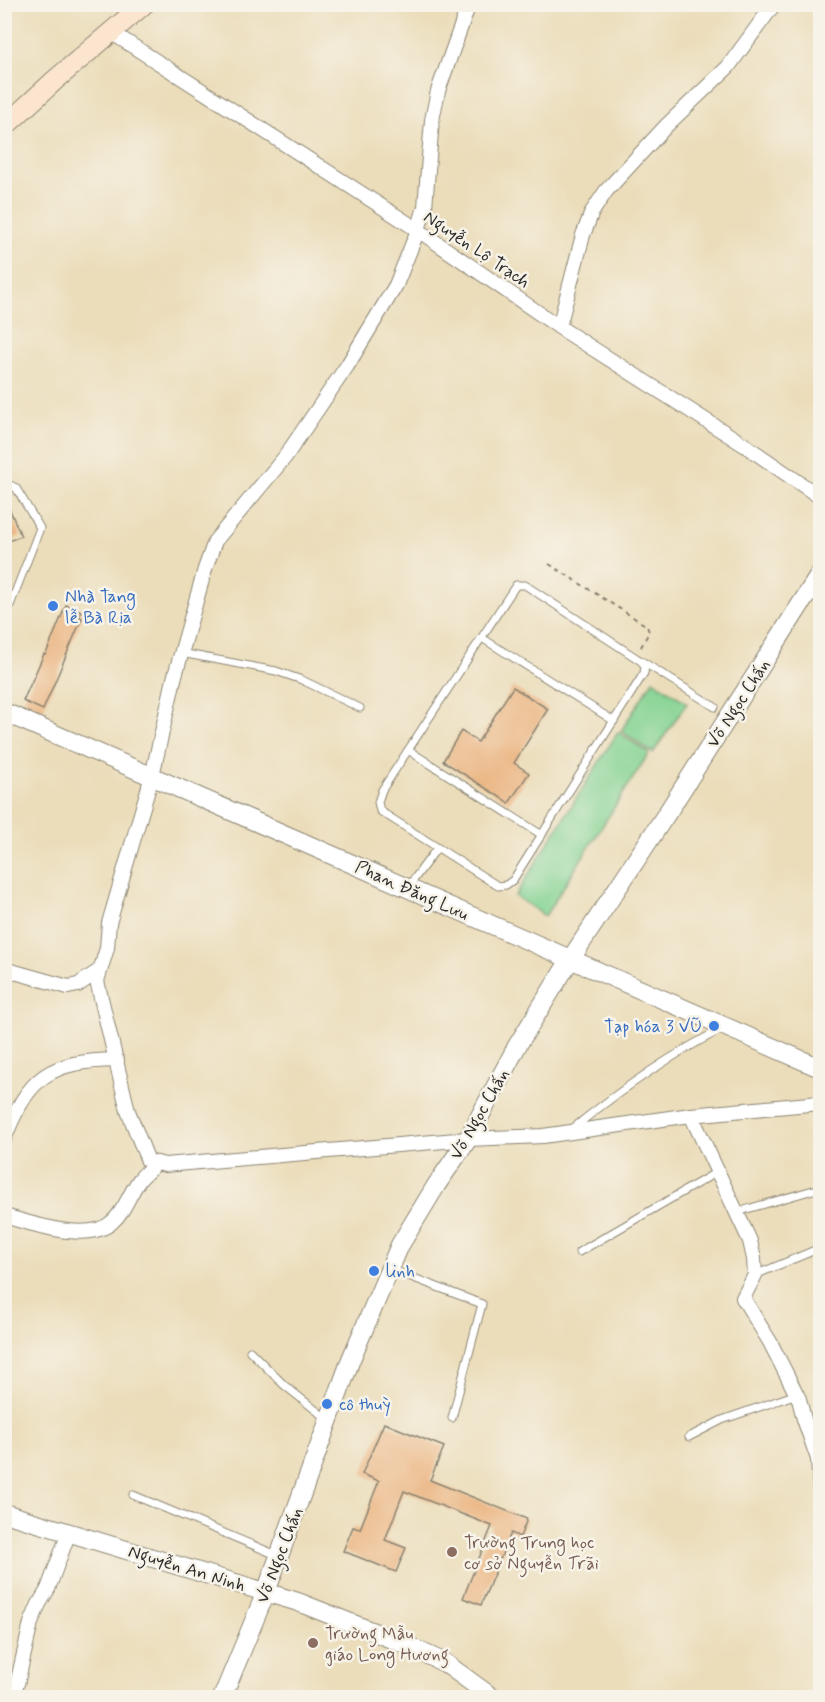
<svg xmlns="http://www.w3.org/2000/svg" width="825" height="1702" viewBox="0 0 825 1702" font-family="Mynerve,sans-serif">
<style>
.green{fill:#84d393;stroke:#587f5f;stroke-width:1.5}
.building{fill:#ebb582}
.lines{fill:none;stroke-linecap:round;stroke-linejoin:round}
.service-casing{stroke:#8b8472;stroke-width:9}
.minor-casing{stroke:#8b8472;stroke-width:16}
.tertiary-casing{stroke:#8b8472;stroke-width:20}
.secondary-casing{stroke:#8b8472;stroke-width:22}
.path{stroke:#8b8472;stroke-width:2;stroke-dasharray:4.5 4.5;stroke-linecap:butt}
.service{stroke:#fff;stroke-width:7}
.minor{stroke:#fff;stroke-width:14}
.tertiary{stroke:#fff;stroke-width:18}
.secondary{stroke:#fbe5cf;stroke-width:20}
.shop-dot{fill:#3f7fe0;stroke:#f7f3e8;stroke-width:2}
.education-dot{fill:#8d6e63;stroke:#f7f3e8;stroke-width:2}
.labels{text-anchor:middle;stroke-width:5;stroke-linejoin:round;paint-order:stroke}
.street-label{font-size:18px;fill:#2b2b2b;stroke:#f7f3e8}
.shop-label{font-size:18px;fill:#366cbe;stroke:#f7f3e8;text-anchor:start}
.education-label{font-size:18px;fill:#785e54;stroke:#f7f3e8;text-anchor:start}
</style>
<rect width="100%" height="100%" fill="#f7f3e8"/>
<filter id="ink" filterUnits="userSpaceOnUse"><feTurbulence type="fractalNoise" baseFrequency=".0167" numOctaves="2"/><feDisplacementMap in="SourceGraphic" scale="12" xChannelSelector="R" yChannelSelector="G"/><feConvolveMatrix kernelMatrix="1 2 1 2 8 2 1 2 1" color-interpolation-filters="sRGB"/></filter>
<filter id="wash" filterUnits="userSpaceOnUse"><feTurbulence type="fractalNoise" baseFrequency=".008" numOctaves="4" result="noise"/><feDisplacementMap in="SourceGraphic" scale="24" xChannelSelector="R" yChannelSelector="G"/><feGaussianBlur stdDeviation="1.35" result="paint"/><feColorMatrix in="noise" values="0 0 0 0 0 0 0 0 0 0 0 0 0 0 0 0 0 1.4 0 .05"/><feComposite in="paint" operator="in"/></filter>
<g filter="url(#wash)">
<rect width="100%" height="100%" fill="#ebddba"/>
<g class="green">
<path d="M653,680l34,23 -34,50 -32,-22z"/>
<path d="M618,732l31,21 -104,163 -30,-20z"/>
</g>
<g id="blocks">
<g class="building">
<path d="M4,496l17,40 -17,7z"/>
<path d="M66,605l15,6 -2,6 3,1 -39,92 -20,-9 21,-47h2z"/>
<path d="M513,687l35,22 -34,54 15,10 -20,30 -66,-42 18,-30 17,11z"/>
<path d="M384,1423l60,24 -14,33 97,39 -7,18 -9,-4 -30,72 -18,-7 29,-72 -88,-35 -19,49 21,8 -10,24 -53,-21 10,-24 7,2 19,-48 -17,-7z"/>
</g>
</g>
</g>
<g filter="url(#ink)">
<use href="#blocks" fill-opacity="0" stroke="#8b8472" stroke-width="1.5"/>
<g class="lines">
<defs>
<g id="service">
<path d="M4,482l12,6 24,40 -36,93"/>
<path d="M516,585h9l116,76 4,5 -1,7 -131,207 -7,5 -8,1 -118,-75 -2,-9 4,-12z"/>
<path d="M482,638l132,83"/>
<path d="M181,653l95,18 26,9 58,28"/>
<path d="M643,662l72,45"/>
<path d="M408,750l134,85"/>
<path d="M409,886l28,-38"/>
<path d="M572,1129c47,-38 96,-73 150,-100"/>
<path d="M737,1212l83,-24"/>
<path d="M579,1252l138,-80"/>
<path d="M390,1269l92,35 -30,114"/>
<path d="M755,1275l65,-27"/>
<path d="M250,1351l34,34 43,34"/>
<path d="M689,1437l33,-17 75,-26"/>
<path d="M133,1495l146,61"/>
</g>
<g id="minor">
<path d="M469,4l-31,87 -6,29 -7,87 -7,23 -22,55 -49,81 -62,91 -70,84 -10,28 -31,110 -22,97 -43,147 -2,25 -10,33 31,130 20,50 17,4 303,-26 75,-3 148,-21 129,-12"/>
<path d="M111,32l307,198 141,97 187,119 74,51"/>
<path d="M559,327l24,-92 9,-23 14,-21 61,-66 61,-58 46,-63"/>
<path d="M4,969l64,18 10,-2 22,-15"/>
<path d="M691,1115l59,126 4,18 1,16 -12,23 27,44 29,57 5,20 14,40 2,31"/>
<path d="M4,1139c25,-63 45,-78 113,-79"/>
<path d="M4,1216c27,7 85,28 108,6 13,-11 18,-30 28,-43 5,-6 11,-11 17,-16"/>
<path d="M17,1684l14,-61 8,-19 9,-15 21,-57"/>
</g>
<g id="tertiary">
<path d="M4,712l816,356"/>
<path d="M4,1513l294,89 106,42 41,19 48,35"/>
<path d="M222,1698l44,-106 85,-233 49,-114 37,-61 31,-45 49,-93 53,-86 99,-150 151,-236"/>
</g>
<path id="secondary" d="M4,127l50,-46 90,-77"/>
</defs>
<use href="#service" class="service-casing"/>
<use href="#minor" class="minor-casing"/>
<use href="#tertiary" class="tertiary-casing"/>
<use href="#secondary" class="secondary-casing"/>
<path class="path" d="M549,564l98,62 2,6 -9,17"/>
<use href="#service" class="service"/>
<use href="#minor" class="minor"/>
<use href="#tertiary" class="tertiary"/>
<use href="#secondary" class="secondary"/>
</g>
</g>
<g class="shop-dot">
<circle cx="53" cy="606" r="6"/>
<circle cx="714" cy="1026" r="6"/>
<circle cx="374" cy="1271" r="6"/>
<circle cx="327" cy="1404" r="6"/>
</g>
<g class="education-dot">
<circle cx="452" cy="1552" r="6"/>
<circle cx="313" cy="1643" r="6"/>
</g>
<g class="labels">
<g class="street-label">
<text transform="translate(477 249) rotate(34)" y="6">Nguyễn Lộ Trạch</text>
<text transform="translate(738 703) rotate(-57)" y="6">Võ Ngọc Chấn</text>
<text transform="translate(412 890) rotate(24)" y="6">Phan Đăng Lưu</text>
<text transform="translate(479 1114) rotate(-60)" y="6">Võ Ngọc Chấn</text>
<text transform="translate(279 1555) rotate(-69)" y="6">Võ Ngọc Chấn</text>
<text transform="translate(187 1568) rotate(17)" y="6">Nguyễn An Ninh</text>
</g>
<g class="shop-label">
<text x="65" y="602">Nhà Tang<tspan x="65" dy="21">lễ Bà Rịa</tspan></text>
<text x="702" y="1032" text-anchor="end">Tạp hóa 3 VŨ</text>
<text x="386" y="1277">linh</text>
<text x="339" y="1410">cô thuỳ</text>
</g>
<g class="education-label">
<text x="464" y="1548">Trường Trung học<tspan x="464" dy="21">cơ sở Nguyễn Trãi</tspan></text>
<text x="325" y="1639">Trường Mẫu<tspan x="325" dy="21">giáo Long Hương</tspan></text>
</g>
</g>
<rect width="825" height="1702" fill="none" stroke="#f7f3e8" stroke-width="24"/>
</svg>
